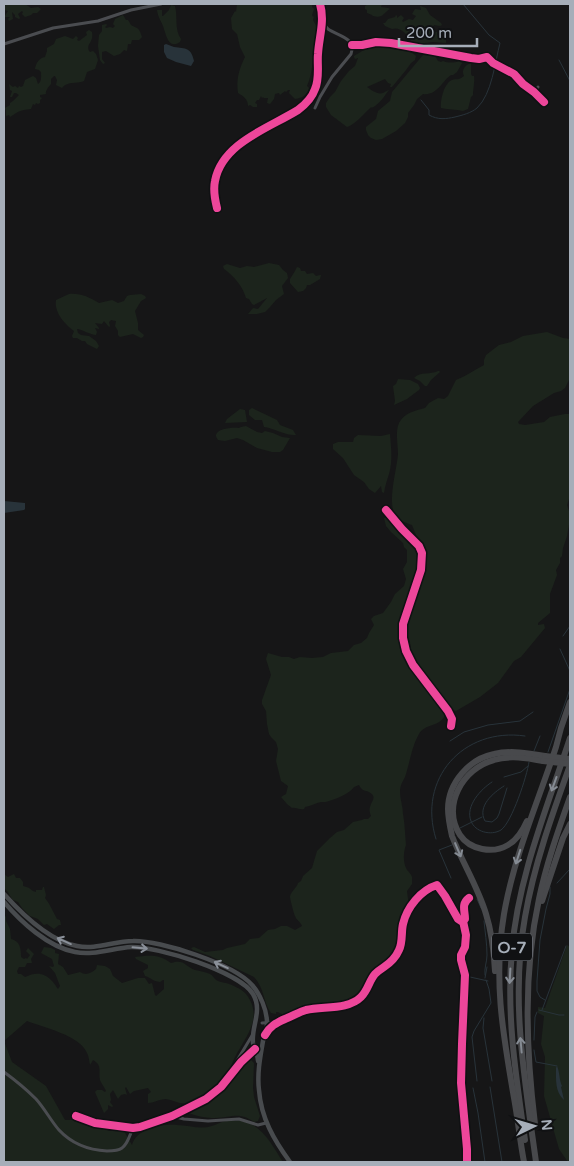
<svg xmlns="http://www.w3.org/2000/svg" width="574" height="1166" viewBox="0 0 574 1166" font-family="'Varela Round',sans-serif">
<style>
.green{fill:#1c241c}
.water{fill:#28333a}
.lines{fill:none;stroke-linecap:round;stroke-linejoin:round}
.stream{stroke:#28333a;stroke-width:1}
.street{stroke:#4a4c50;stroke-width:3}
.secondary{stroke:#484b4e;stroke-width:4.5}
.highway{stroke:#48494c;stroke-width:6}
.highway-bridge{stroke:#48494c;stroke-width:6}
.cycleway-casing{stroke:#101113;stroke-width:11}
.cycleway{stroke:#ed469a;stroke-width:8}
.oneway{stroke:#858b93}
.oneway2{stroke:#8a9099}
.labels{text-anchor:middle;stroke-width:4;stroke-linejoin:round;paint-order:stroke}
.shield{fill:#101113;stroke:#797f87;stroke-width:1}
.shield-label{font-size:16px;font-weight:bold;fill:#a6aeb9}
</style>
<rect width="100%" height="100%" fill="#161617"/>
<g class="green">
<path d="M4,4h19v1l2,-1 6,4 7,-1 3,2 -4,4h-4l-2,2 -6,2 -3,-3 1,-2 -1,-1 -4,3 2,4 -1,1 -4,-2v-2l-3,-3 1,7 -4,2 -1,-2 2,-2h-6l4,-6 -4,-1z"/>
<path d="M237,4h75v3l2,2 -2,6 1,2 1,-1 -1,4c1,2 3,5 3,7 1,6 -2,14 -2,20 -2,15 -1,25 -7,39l2,2c-2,7 -6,10 -14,11l-6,-6 1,-3h-2l-2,2 -1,-1 -5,4 -1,-2 -4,1 -1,5 -4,5 -3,-1 1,-5h-4l-1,-1 -1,1 -1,-2 -2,4h-2l-2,3 2,1v3h-4l-3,-2 -2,1c0,-7 -5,-10 -10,-13 -2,-13 1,-24 7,-36l-5,-10 -3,-13 -5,-5 -1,-11 4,-7 1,1z"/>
<path d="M368,4h14l-1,3 7,1 2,1c-7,4 -7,10 -17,7l-1,-1 -5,-2v-3l-2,-1v-3z"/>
<path d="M171,5l4,1c3,11 -1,23 6,33l-1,3c-12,8 -14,-8 -17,-16 -3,-7 -5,-9 -6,-16h5v6h1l6,-6z"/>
<path d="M420,6l6,2 4,7 11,8 1,2 -2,1 -6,-1 -3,4 2,3h4v3l2,1 8,-4 1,1v3l-2,2v5c-4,0 -9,-1 -13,-1 -8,1 -14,2 -22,-1 -3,-6 -11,-15 -19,-12l-7,-3 -2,-3h2l3,-4 7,-2 1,-2 1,1v2l4,-3 3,3 -2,3 1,1 6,-3 4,1 3,-4 -4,-2 3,-5 6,1z"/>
<path d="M123,15l3,5h2l3,5c7,4 8,2 11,12l-3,3h-7l-1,4h-3l-1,7 -3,-1 -4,4 -6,2 -8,-5 -4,1v7l3,4 -2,1 -3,-4 -2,-14 1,-11 3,-4v-6l4,-1 1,1 -2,2 1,1 4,-1 3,1 2,-2 -2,-2 2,-5z"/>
<path d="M89,30l3,2c2,11 -6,11 -3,19l1,1 3,-1 3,3 2,6 -3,9 -8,3 -3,9c-8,3 -17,0 -22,7l-6,-3 1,-5 -2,-4h-1l-3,3v5c-2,2 -6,7 -5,10l-6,1v2l2,1 -2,2v3l-2,1 -2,-1 -1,2 -2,-1 -2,5c-12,1 -13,3 -21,8l-1,-2 -3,1v-5l-1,-3 5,-3v-2l3,-2 6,-6 -3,-2h-2l-2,4h-2l2,-6 -2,-1 -1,-6 4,3 2,-1 3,2 1,-2 2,1 2,-1 2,-6 8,-4 3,2 2,6c4,-2 3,-8 3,-12l-2,-2 -4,-1c1,-6 4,-11 10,-12l2,-6v-3l7,-4 2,-5 9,-3 8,3 3,-3 2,2 -1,2 2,1 8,-6 -1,-3z"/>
<path d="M375,44c6,1 11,3 17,5 8,2 17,0 24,7l-1,4 -4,3 -5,7 -14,17h-2l1,-3 -3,-1 -3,-4 -18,8c4,3 11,8 16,6 2,-1 3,-2 6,-3 -4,5 -8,12 -14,16 -6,4 -1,-2 -7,4 -5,5 -14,15 -21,17l-16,-12 -5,-8v-4l4,-6 5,-5 6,-11 8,-10 6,-5 3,-8 -3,1 -1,-2v-1l10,-6 4,-5z"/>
<path d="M423,55l12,1 3,5 3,1 2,-1c5,2 11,2 16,0l3,2 -5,9 -4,3h-2c-9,6 -14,21 -28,19l-6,5 -3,6 -6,8v4l-3,6 -9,8 -14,8 -6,1 -5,-2 -3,-3 -2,-5v-3l10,-8 2,-8 12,-10 2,-9z"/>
<path d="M471,63v11l1,2h2c1,5 -1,13 -1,19l-2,2 -3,12 -5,2c-7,-2 -15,-1 -22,-3 -1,-7 3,-25 11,-28 5,-2 6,1 12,-4 -3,-6 1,-11 7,-13z"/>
<path d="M269,263l10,2 4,5 4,3 1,5 -6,8 2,8 -8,6 -6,7 -5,5 -8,2h-9l5,-6 5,1 9,-11 -13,7 -2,-1 -3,-5 -3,-1c-3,-11 -12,-22 -22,-29l-1,-3 4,-2 13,4 7,-2 7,1z"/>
<path d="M297,267l3,1 1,3h4l2,3 6,-1 3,3 4,-1h1l-1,4 -10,6h-3l-1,3 -3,3 -5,1 -8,-9v-4l5,-8z"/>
<path d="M69,294c11,-1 20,3 30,9l13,-3 6,3 6,-2 3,-5 3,-1 11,-1 4,2 1,2 -5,3 -6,10 3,12v7l6,5 -1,2 -2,1 -8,-4 -13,3 -2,-2v-4l-3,-5 1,-5 -5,-1 -2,2 1,4 -1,1 -5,-6 -2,3 -7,-1 4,5v1l-4,-1 2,4 -1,3c-4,0 -14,-5 -18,-6h-1l1,4 3,2 8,1 7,5 3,5 -2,3 -10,-5 -2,-3h-3l-5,-3h-4l-1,-2 2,-5c-9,-7 -20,-18 -18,-31z"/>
<path d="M547,332l16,6 7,1v39l-5,10 -4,3 -7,2 -21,13 -15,16 1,2 6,1 19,-3 6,-5 15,-3h5v70l-1,2v13l-2,6 3,9v5l-3,17 -4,12 -1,8 -2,2v5l-4,7 1,5 -7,19v19l-12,10v2l6,-1 1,4 -24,29 -7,4 -16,22 -18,14 -24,14 -4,-1 -5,-9 -15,-16 -7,-11 -10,-13 -4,-8 -1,-11 -4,-10v-10l12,-29 5,-21 3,-23 -10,-14 -4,-10c-8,-3 -15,-5 -18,-13 -6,-13 3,-44 4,-58 0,-10 -3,-22 1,-31 6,-11 16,-12 26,-15l4,-5 9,-5 6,1 4,-3 8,-16c10,-4 18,-10 28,-15v-5l2,-5 13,-10 12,-3 12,-6z"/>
<path d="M438,371h1l1,1 -9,8 -4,6h-2l-5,-5 -6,-3c7,-7 16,-3 24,-7z"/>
<path d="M398,379l12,1 8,4 2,4 -1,2 -12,9 -13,6 1,-4 -2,-15 3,-2z"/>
<path d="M252,408l25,12 3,5 13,5 3,5c-10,1 -22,-7 -32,-8l-2,-7h-7l-6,-5v-5z"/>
<path d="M240,409l5,1 2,12 -22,1 2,-4z"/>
<path d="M246,426l11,6 5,1 3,-2 8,2 9,4 8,1 -7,12 -3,2h-8l-15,-4 -14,-8 -6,-2 -12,3 -7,-1c-1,-2 -2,-3 -2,-4 0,-8 18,-9 23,-8l2,-1z"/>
<path d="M390,434c1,13 3,27 -1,40 -2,6 -4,12 -5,19l-2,-1 -1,-6 -6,7 -6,-4 -5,-7 -10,-7 -11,-17 -10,-9v-5l5,-2h15l1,-4 4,-3 23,1z"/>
<path d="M387,517l2,1c2,3 4,7 7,11 9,11 18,14 24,28l-1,3 -1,7 -4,10 -2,11 -12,34 -1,15 2,14 5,11 25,31 14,21c-3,13 -20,9 -26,20 -7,12 -9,27 -13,40 -2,7 -6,9 -6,18 0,7 3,15 3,22 2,11 2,21 3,31 -3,8 -3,18 1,25 2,2 4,4 5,7v7l-5,7 2,16 -9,18v4l-3,14 -5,11 -5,4 -6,7 -7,5 -4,4 -8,18 -11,8 -7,2 -25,3 -7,-1 -23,11 -7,-1 -4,-2h-2v2l-5,-1c-8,-11 -6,-24 -17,-36l-44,-21 -17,-6 -2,-2 3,-1 11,5 18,-2 4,-2 18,-4 5,-5 9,-1 9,-8 7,-1 6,-3h6l8,4 7,-4c-2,-5 -5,-5 -7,-10 -1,-2 -5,-17 -5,-19 0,-5 7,-9 8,-14l3,-2 2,-5 9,-8 5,-17 13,-13 7,-6 7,-2 9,-8 9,-2 2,-1h4l3,-3c-1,-3 -2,-6 -1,-9 1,-6 8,-10 -1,-15 -5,-2 -7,-1 -10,-7l-5,2c-4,6 -17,12 -25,14 -2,1 -5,1 -8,1 -5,1 -10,4 -16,5l-1,2c-5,1 -8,-2 -12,-1l-5,-4 -6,-7 5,-3 2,-8 -7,-5 -5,-20 2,-12 -2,-7 -5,-5 -2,-3 -2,-10 -1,-13 -4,-7v-4l9,-25 -5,-16 2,-6 14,4h7l5,2 6,-2 12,1 11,-1 8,-4 17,-2 6,-6 7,-2 6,-5 2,-5 5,-8 -3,-6 3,-3 9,-3 8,-11 4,-8 9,-8 2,-7 -3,-10 4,-7v-12l-3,-3 -1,-4 -12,-11 -5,-6 -2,-8z"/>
<path d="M4,874l4,3 6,-3 2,4h4l3,4v4c2,1 5,1 6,2 3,2 3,3 7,4v-2h6l1,-3h1l2,8 -1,3c5,6 8,14 12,21l3,1 1,5h-2l-5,4 -7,-5 -3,1 -6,-6 -8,-3 -8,-8 -4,-6c-6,-2 -6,-3 -9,-8 -1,-3 -4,-4 -5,-7 -1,-3 0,-9 0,-13z"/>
<path d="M4,914l2,3v4l4,8 1,10c9,2 10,9 10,18l3,2 2,-1 1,1 3,-4 -4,-4 2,-3 6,6 -3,5 1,4h-5l-2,4h-6l-2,4 1,3h3l4,3c11,-5 19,-5 28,5 2,2 3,5 5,7l2,-3 -5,-13 -6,-7 4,1 1,-1 -2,-7 -11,-6 3,-6 7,1 4,2v3l4,1 -1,10 5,3 5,8 12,-3c6,4 11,1 16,-3l1,-4 8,1 5,3 3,7 9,7 16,-5h7l4,6 3,-1 3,12 1,1 8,-7v-9h-1l-3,2c-8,-1 -8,-4 -15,-6l-2,-5 5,-3v-3l-12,-6 -1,-2c14,-2 24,-3 36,6 14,-4 13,3 24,7 5,1 11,2 15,4 2,1 4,4 5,5 3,3 7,3 11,4 6,2 16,6 20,11 18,23 0,42 -11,63 -3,5 -4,12 -8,17 -6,11 -26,27 -39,29 -7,2 -15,-3 -22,-4 -7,0 -12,4 -18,4v-9l3,-2 -3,-4 -14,3 -4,3 -4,-7 -1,1 2,7 -2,-1 -4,1 -3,4 -5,-9 -3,4 1,6 -1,2 3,4 -1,1 -4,-2v4l-4,4 -9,-21 2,-2h5l3,2 1,-1c-1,-3 -5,-8 -6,-11 -2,-9 3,-14 -7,-20l-3,5c-1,-4 -1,-9 -3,-12 -6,-17 -44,-26 -60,-32l-23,20z"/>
<path d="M567,945l3,2v104l-1,16 1,95h-2l-9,-13 -15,-53 1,-39 -4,-13 3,-28 -6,-3v-6l7,1z"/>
<path d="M4,1041l8,21 34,24 19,34h13l32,11h14l8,14c5,-17 29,-21 45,-20 10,0 21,4 31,2 5,-1 9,-3 14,-5 8,-2 19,-2 27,1 17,8 24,24 34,39h-279z"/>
<path d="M251,1060l3,3 -1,25 1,9 6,19 -2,5 -4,1c-16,-11 -22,-4 -39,-4 -8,0 -19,-2 -27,-5l1,-2c25,-11 40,-25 55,-48l2,-2z"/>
</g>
<g class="water">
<path d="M166,44c3,1 5,2 8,3 12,2 17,0 20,14l-3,5 -15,-4 -9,-4 -3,-6v-7z"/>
<path d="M4,501l21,2v6l-1,1 -20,3z"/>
<path d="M557,1066c3,7 2,14 5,20l-1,1 3,13c-9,-8 -8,-20 -8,-32z"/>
</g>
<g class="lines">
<g class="stream">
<path d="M559,60l11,21"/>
<path d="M421,100l8,10v5c9,5 17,4 26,2 8,-2 16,-4 22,-9 15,-14 18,-46 23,-65l-11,-8 -26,-31"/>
<path d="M563,636l7,-10"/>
<path d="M560,649l10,22"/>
<path d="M450,741l14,-9 24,-7 32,-4 13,-9"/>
<path d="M534,751l6,-15"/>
<path d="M548,752l22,-63"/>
<path d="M504,777l17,-5 7,-6"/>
<path d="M492,782c-11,7 -27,24 -21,39 4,11 20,15 30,9 11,-8 26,-54 28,-68"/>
<path d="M504,786c-11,7 -27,20 -19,35l7,1 5,-4 2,-4 8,-26"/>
<path d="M460,828l22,-11"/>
<path d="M436,839c-19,-60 27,-112 89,-103"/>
<path d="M451,878l-12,-28 13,-5"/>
<path d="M557,883l13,-14"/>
<path d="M477,899l4,9"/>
<path d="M484,921c1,11 3,22 3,34 0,7 -3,13 -2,20"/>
<path d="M470,977l18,4"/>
<path d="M485,978l2,-11"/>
<path d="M545,1000l-5,-3 -3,-6v-10l3,-41 6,-31 4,-15v-7"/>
<path d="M539,1010l20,5h5"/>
<path d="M542,1010l24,-64"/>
<path d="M484,1018l-1,10 9,53"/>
<path d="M534,1040l1,-23 2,-5"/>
<path d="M534,1050l2,12 21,4"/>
<path d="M477,1081l-5,-44 2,-6 17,-28 -2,-14 -3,-9"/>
<path d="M490,1087l12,75"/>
<path d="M473,1088l5,25 7,49"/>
</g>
<g class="street">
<path d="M4,44l49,-16 45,-7 33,-11 30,-6"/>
<path d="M352,45h10l14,-3 15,1 80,15 8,1 8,-2 6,6 21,11 9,10 11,8 10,10"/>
<path d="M532,90h4l2,-3"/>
<path d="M315,108l5,-11 12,-20 19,-23c6,-16 -13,-18 -23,-25 -2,-2 -4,-5 -6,-7"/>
<path d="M217,208c-2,-8 -4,-18 -2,-27 7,-38 54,-53 83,-71 8,-6 14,-12 17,-21 5,-11 2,-24 3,-35 1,-17 7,-33 2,-50"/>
<path d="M386,510l16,19 17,17 3,7 -1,17 -18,54v14l3,13 7,14 35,46 4,8 -1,7"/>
<path d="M463,921l3,14 -1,12 -4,8v5l4,15 -3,69 -1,39 6,66v13"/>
<path d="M262,1023l15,-1"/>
<path d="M267,1032c12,-15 36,-22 54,-24 15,-3 32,-1 43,-14 5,-6 6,-14 11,-20 3,-4 8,-6 12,-9 5,-4 9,-9 12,-15 4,-8 2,-18 4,-26 4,-17 18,-34 34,-39l8,11 13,23 3,2h2l2,-2c0,-8 -4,-15 4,-21"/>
<path d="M233,1070l2,-6 18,-30"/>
<path d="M4,1072c11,8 22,17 32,27 9,10 15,22 23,31 13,14 29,20 48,21 5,0 11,0 15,-3 6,-4 8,-14 11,-20"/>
<path d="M76,1116l19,7 38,5 7,-1 32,-11 34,-17 15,-12 20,-25 13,-13"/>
<path d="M172,1116l12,3 24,2 31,-2 19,6 8,-2"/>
</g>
<g class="secondary">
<path d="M4,894c17,19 46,47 73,52 19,4 37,-5 56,-5 27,-1 101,23 119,44 8,9 15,25 15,38 0,6 -2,12 -4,18 -3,17 -6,33 -4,49 2,28 15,50 31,72"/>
<path d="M4,902c17,20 44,45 71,50 18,4 38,-4 56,-5 26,-1 109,25 122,47 10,17 -2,32 0,49 1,6 5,12 5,18"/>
</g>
<g class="highway">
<path d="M527,821c-4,9 -10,19 -19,24 -15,9 -38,5 -48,-10 -19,-29 3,-67 34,-75 16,-5 33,-2 49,1"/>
<path d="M542,901l21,-63 7,-14"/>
<path d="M495,971c-1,-20 -3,-38 -9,-57 -8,-27 -24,-52 -34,-78 -2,-9 -4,-18 -4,-27 0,-26 21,-50 46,-55 17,-4 34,-1 51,2"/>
<path d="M535,1124c-9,-74 -12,-151 4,-225 7,-34 19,-68 31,-102"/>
<path d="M525,1140c-9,-63 -19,-126 -13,-190 6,-73 35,-142 58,-212"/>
<path d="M524,1162c-4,-21 -6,-42 -10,-64 -11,-64 -21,-118 -10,-184 10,-58 34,-112 52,-167l5,-19 9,-26"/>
<path d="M536,1162c-11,-81 -26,-162 -11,-245 9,-52 27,-102 45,-152"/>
</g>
<g class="highway-bridge">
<path d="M545,756l25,3"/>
<path d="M543,761l27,3"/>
</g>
<defs>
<g id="cycleway">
<path d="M352,45h10l14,-3 15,1 80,15 8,1 8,-2 6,6 21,11 9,10 11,8 10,10"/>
<path d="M217,208c-2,-8 -4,-18 -2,-27 7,-38 54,-53 83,-71 8,-6 14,-12 17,-21 5,-11 2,-24 3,-35 1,-17 7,-33 2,-50"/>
<path d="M386,510l16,19 17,17 3,7 -1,17 -18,54v14l3,13 7,14 35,46 4,8 -1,7"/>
<path d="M463,921l3,14 -1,12 -4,8v5l4,15 -3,69 -1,39 6,66v13"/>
<path d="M265,1035c5,-9 11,-12 20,-16 8,-3 14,-7 21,-9 18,-4 42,0 55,-13 7,-7 8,-16 14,-23 3,-3 6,-5 9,-7 6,-4 12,-10 15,-17 4,-8 2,-18 4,-26 4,-17 18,-34 34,-39l8,11 13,23 3,2h2l2,-2c0,-8 -4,-15 4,-21"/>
<path d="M76,1116l19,7 38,5 7,-1 32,-11 34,-17 15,-12 20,-25 14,-13"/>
</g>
</defs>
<use href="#cycleway" class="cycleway-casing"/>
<use href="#cycleway" class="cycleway"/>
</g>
<defs><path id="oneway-shaft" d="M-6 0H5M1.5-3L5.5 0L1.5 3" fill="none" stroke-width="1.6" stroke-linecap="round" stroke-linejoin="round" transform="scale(1.25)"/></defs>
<g class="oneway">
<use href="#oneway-shaft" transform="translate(554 784) rotate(110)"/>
<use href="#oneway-shaft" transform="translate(458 850) rotate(67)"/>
<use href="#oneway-shaft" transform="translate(518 857) rotate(108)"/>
<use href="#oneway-shaft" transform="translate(510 976) rotate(93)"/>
<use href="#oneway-shaft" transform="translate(521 1045) rotate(-95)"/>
</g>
<g class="oneway2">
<use href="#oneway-shaft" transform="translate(64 941) rotate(-156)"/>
<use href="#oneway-shaft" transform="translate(140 948) rotate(5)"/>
<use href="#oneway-shaft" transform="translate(221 965) rotate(-155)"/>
</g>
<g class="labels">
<rect class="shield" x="492" y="933.5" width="40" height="27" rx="4"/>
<g class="shield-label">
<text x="512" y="953">O-7</text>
</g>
</g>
<rect width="574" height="1166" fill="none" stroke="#a6aeb9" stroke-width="10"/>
<g transform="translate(534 1126) rotate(85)" stroke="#101113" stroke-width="4" paint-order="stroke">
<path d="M0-4L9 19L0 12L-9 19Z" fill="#a6aeb9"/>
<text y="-8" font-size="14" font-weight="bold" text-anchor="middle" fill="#a6aeb9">N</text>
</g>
<path d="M399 38v8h78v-8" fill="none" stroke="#a6aeb9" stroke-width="2.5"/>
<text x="406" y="38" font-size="15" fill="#a6aeb9" stroke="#101113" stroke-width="4" paint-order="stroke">200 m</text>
</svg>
